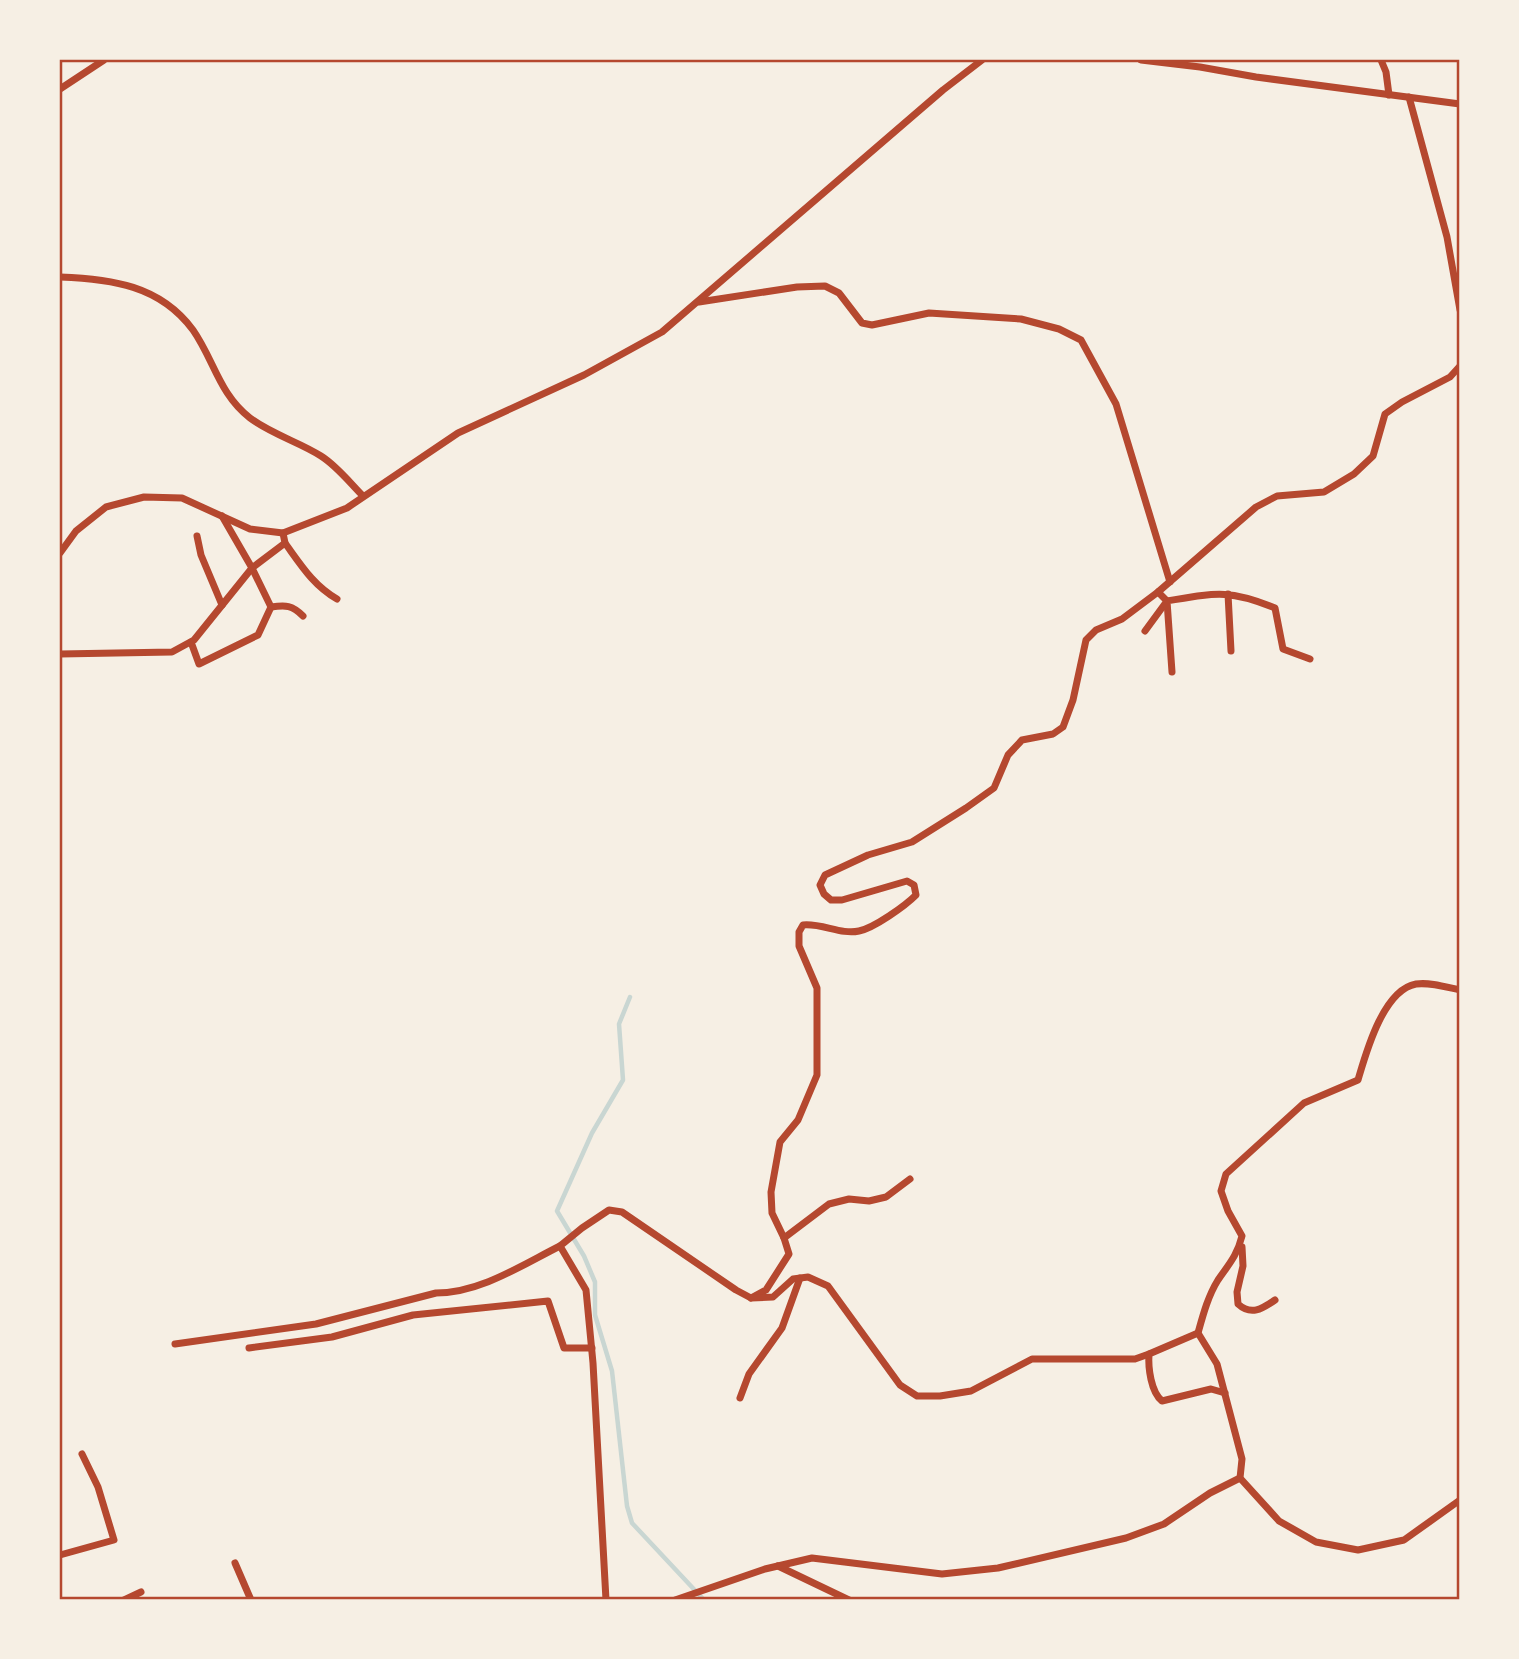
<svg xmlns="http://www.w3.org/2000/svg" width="1519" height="1659" viewBox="0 0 1519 1659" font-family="'Zilla Slab',serif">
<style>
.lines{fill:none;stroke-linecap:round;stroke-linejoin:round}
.stream{stroke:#c9d6d2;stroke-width:4.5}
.minor{stroke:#b5482f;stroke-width:7}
.neatline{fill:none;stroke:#b5482f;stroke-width:2.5}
</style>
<rect width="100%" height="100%" fill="#f6efe4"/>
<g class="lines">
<path class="stream" d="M630,997l-11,27 4,56 -31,53 -35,78 27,45 11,26v33l17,56 15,135 5,17 72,77"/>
<g class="minor">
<path d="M1141,60l59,7 56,10 204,27"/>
<path d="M1381,60l5,12 3,23"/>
<path d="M60,89l44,-29"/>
<path d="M1409,97l38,140 13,73"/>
<path d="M60,277c51,2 100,8 133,53 21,30 26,64 57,88 21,16 49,24 71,38 16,10 29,27 42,40"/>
<path d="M699,302l98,-15 28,-1 14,7 23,30 10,2 57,-12 92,6 38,10 22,11 35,64 54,178"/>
<path d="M197,536l4,19 21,50"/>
<path d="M285,543c16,22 28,42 52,56"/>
<path d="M60,553l16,-22 30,-24 38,-10 38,1 68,31 33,4 64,-25 111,-75 126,-58 78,-43 281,-242 39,-30"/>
<path d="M1228,594l3,57"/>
<path d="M271,607c15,-2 21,-2 32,9"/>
<path d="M1145,631l22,-30 -9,-9"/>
<path d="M191,642l8,22 59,-29 13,-28 -19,-39 33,-25 -2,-10"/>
<path d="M60,654l112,-2 22,-12 58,-72 -30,-52"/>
<path d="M1172,672l-5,-71c48,-8 62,-12 108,7l8,41 27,10"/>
<path d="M1460,990c-14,-3 -30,-8 -44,-6 -33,6 -50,69 -58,96l-54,23 -78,71 -5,17 7,20 14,25c-5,20 -13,28 -24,44 -10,16 -15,35 -20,53l19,31 25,95 -2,19 39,43 37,21 42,8 46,-10 56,-40"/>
<path d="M784,1238l45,-34 20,-5 20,2 17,-4 24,-18"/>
<path d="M1242,1247l1,19 -6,26 1,12c13,12 24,5 37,-4"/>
<path d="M751,1298l15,-8 23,-36 -5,-16 -12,-25 -1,-21 9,-50 18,-22 19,-45v-87l-18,-42v-14l4,-7c19,-2 38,10 56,6 15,-3 46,-25 57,-36l-2,-10 -7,-4 -65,19h-11l-7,-6 -4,-9 5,-10 43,-20 44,-13 54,-34 28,-20 14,-33 14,-15 31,-6 10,-7 10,-27 13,-60 10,-10 26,-11 36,-27 98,-85 21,-11 47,-4 30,-18 19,-18 12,-42 17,-12 48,-25 10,-11"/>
<path d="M1198,1333l-49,21c-1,14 2,38 13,47l49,-12 14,4"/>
<path d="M175,1344l141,-20 120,-31c44,0 86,-28 124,-47"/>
<path d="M249,1348l83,-11 81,-22 135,-14 16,47h28"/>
<path d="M740,1398l9,-24 33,-46 18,-50"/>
<path d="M60,1555l54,-15 -16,-53 -16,-33"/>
<path d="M235,1563l16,37"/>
<path d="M778,1566l71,34"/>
<path d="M124,1600l17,-8"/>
<path d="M606,1600l-13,-237 -7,-73 -26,-44 22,-18 27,-18 13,2 114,78 15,8 22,-1 20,-18 15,-2 20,9 72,99 17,11h23l31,-5 61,-32h103l14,-5"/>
<path d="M675,1600l90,-31 47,-11 130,16 56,-6 128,-30 38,-14 46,-31 30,-15"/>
</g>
</g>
<rect width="1519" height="1659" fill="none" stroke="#f6efe4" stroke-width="122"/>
<rect x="61" y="61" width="1397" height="1537" class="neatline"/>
</svg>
